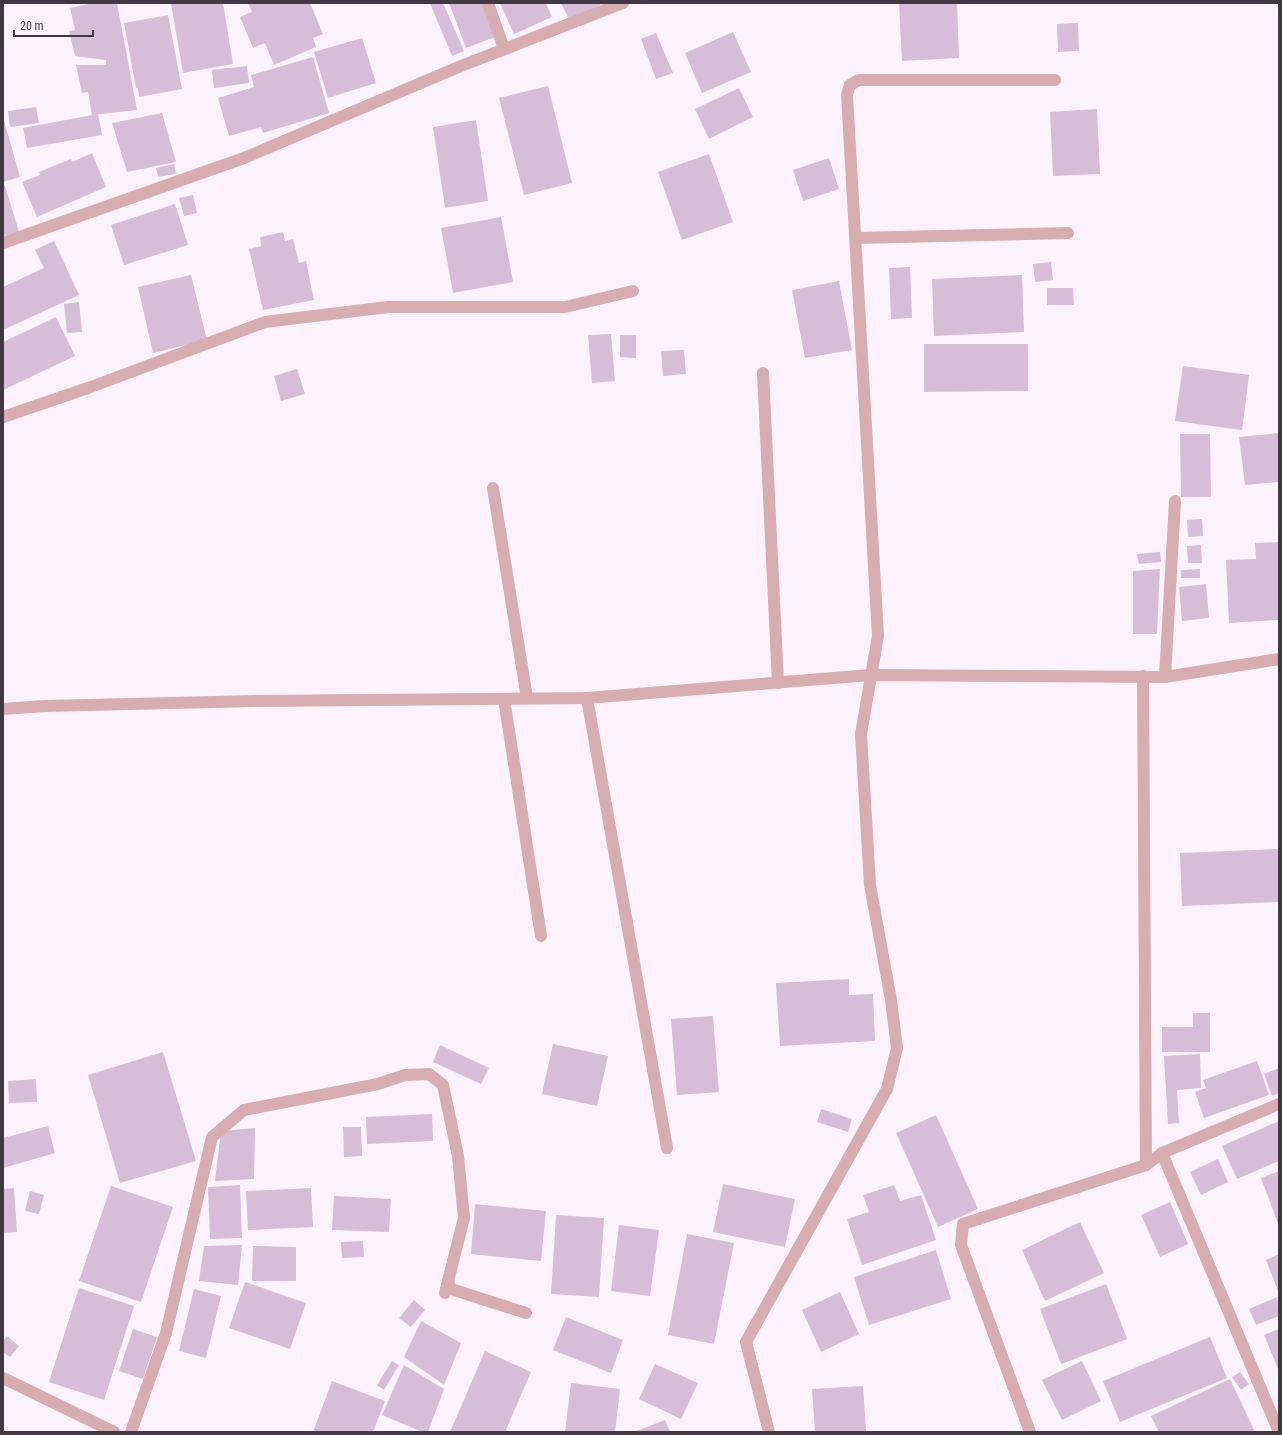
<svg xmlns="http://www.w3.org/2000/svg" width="1282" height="1435" viewBox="0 0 1282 1435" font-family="'Roboto Condensed',sans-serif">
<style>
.building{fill:#d6bdd8}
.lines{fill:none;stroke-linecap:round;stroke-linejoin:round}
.minor{stroke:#d7adaf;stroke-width:12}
</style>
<rect width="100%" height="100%" fill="#fcf2fd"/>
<g class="building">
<path d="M94,3h23l20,107 -45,5 -4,-23 -6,1 -6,-28h30v-5l-31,-4 -6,-25 6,-1 -5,-22z"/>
<path d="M171,3h52l10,61 -50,9z"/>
<path d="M248,3h62l13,31 -10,4 3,9 -42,18 -9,-22 -12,5 -13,-31 12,-5z"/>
<path d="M430,3h13l21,48 -12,5z"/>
<path d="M449,3h34l12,34 -29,11z"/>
<path d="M500,3h46l6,14 -38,17z"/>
<path d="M561,3h43l-34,18z"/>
<path d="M899,3h58l2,55 -57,3z"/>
<path d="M168,15l14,74 -43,8 -1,-9h-2l-12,-65z"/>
<path d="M1078,23l1,28 -21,1 -1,-28z"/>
<path d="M733,32l18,40 -49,21 -17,-40z"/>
<path d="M656,33l17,40 -17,6 -15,-40z"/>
<path d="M362,38l14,45 -48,15 -14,-46z"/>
<path d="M313,57l16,56 -66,20 -2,-6 -32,9 -11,-38 36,-11 -3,-12z"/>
<path d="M247,66l2,17 -35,5 -2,-18z"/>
<path d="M548,86l24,97 -48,12 -25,-97z"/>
<path d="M739,88l14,29 -44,22 -14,-30z"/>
<path d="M36,107l3,16 -29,4 -2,-16z"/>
<path d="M1097,109l3,65 -47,2 -3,-64z"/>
<path d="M162,113l14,49 -49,10 -15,-49z"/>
<path d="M98,114l4,21 -75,13 -4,-20z"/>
<path d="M3,117l17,60 -17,5z"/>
<path d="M476,120l12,81 -43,7 -12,-81z"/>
<path d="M92,153l14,34 -69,30 -15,-35 18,-7 -1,-3 32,-13 1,3z"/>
<path d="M709,154l24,68 -51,18 -24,-68z"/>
<path d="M829,158l10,31 -36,12 -10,-31z"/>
<path d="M174,164l2,10 -18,3 -2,-9z"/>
<path d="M3,186h2l14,46 -16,4z"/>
<path d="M193,195l4,18 -13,3 -5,-18z"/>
<path d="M175,204l13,41 -64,20 -13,-40z"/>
<path d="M501,217l12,65 -60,11 -12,-65z"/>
<path d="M283,232l2,9 8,-2 6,24 7,-2 8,39 -51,10 -14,-61 12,-3 -1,-9z"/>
<path d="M54,241l25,54 -76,35v-43l41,-19 -9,-18z"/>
<path d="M1051,262l2,18 -18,2 -2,-18z"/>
<path d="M910,267l2,51 -21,1 -2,-51z"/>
<path d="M191,275l16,65 -54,13 -15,-66z"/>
<path d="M1022,275l2,57 -90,4 -2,-57z"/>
<path d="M839,281l13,69 -47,8 -13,-68z"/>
<path d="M1047,288h26l1,17h-27z"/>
<path d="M79,302l3,30 -15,1 -3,-29z"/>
<path d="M56,317l19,39 -72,34v-48z"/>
<path d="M611,334l4,47 -23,2 -4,-48z"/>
<path d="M620,335h16v23l-16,-1z"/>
<path d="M924,344h104v47l-104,1z"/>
<path d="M684,350l2,24 -23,2 -2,-25z"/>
<path d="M1183,366l66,9 -7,55 -67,-9z"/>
<path d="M297,369l8,25 -24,7 -7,-25z"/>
<path d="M1279,433v49l-34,3 -6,-48z"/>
<path d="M1180,434h30l1,63h-30z"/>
<path d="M1202,519l1,17 -15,1 -1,-17z"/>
<path d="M1279,542l-1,78 -49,3 -3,-63 30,-1 -1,-16z"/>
<path d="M1201,545l1,18h-14l-1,-17z"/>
<path d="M1160,552l1,10 -22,2 -2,-10z"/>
<path d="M1160,569l-3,65h-24v-63z"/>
<path d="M1200,569v9h-19v-8z"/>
<path d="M1206,584l3,34 -27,3 -3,-34z"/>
<path d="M1279,849v53l-97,4 -2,-53z"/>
<path d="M849,979v16l24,-1 2,47 -95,5 -4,-63z"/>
<path d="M1193,1013h17v39h-48v-25h31z"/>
<path d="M713,1016l6,76 -42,3 -6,-76z"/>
<path d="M553,1044l55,12 -11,50 -55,-12z"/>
<path d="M440,1045l49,23 -8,16 -48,-22z"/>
<path d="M163,1052l33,109 -76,22 -32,-108z"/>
<path d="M1200,1054l1,34 -24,2 2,33 -11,1 -4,-68z"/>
<path d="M1257,1061l12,34 -65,23 -9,-26 11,-4 -3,-8z"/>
<path d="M1279,1068v25l-7,3 -8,-22z"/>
<path d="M36,1079l1,23 -28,1 -1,-22z"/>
<path d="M821,1109l31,10 -4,13 -31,-10z"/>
<path d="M432,1114l1,27 -66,3 -1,-27z"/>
<path d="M936,1115l42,94 -40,18 -42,-94z"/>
<path d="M1279,1121v40l-42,18 -15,-33z"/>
<path d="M48,1126l7,27 -52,15v-30z"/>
<path d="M343,1127h18l1,29 -18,1z"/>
<path d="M255,1128l-1,51 -39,2 6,-50z"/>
<path d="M1218,1159l10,23 -27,13 -11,-23z"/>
<path d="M1279,1171v55l-18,-48z"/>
<path d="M723,1184l72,15 -10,48 -72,-15z"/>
<path d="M240,1185l2,53 -32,1 -2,-52z"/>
<path d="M894,1185l6,16 21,-6 15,45 -74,25 -15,-46 22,-7 -6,-17z"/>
<path d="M111,1186l62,21 -32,95 -62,-21z"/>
<path d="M14,1188l3,44 -14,1v-44z"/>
<path d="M311,1188l2,39 -65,3 -2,-39z"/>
<path d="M30,1191l14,4 -5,19 -14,-3z"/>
<path d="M334,1196l57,3 -2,33 -57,-2z"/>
<path d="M1170,1202l18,42 -28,13 -19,-42z"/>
<path d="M475,1204l71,7 -5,50 -70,-7z"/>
<path d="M556,1215l48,3 -5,79 -48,-3z"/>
<path d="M1080,1222l24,51 -59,28 -23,-51z"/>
<path d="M619,1225l40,5 -9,66 -39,-5z"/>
<path d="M687,1234l47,9 -20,101 -46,-9z"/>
<path d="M363,1241l1,16 -22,1 -1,-16z"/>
<path d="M242,1245l-4,40 -39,-4 5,-35z"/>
<path d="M253,1246l43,1v34h-44z"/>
<path d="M936,1250l15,49 -82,26 -15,-48z"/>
<path d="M1279,1254v39l-13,-33z"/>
<path d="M245,1282l61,21 -16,46 -61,-21z"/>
<path d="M1106,1284l21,55 -66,25 -21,-55z"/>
<path d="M79,1288l55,18 -30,94 -55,-18z"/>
<path d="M194,1289l27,7 -15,62 -27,-7z"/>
<path d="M840,1292l19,42 -38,18 -19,-42z"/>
<path d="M1277,1297l2,19 -23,9 -7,-16z"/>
<path d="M414,1300l11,10 -14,17 -12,-9z"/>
<path d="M566,1317l57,23 -12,33 -58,-23z"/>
<path d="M421,1321l40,22 -17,42 -40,-28z"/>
<path d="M133,1329l24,8 -14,42 -24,-8z"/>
<path d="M1279,1329v42l-15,-36z"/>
<path d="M7,1336l12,10 -9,11 -7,-5v-11z"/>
<path d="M1210,1337l17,41 -107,44 -17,-41z"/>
<path d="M485,1351l46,21 -26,60h-55z"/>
<path d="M392,1361l7,4 -15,25 -7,-5z"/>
<path d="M1082,1361l19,40 -39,19 -20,-40z"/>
<path d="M655,1364l43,19 -17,36 -42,-20z"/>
<path d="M404,1365l40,24 -16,43h-6l-40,-17z"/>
<path d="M1240,1372l9,12 -8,6 -9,-13z"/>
<path d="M1230,1379l25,53h-96l-8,-16z"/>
<path d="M332,1381l53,20 -12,31h-60z"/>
<path d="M571,1383l49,6 -5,43h-50z"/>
<path d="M863,1386l3,45 -51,1 -3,-43z"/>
<path d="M665,1420l5,12h-36z"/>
</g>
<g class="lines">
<g class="minor">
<path d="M488,3l16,46"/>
<path d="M856,238l212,-5"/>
<path d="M3,243l241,-85 217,-92 162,-63"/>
<path d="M763,373l15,310"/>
<path d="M3,417l85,-29 177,-66 123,-15h177l68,-16"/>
<path d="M493,488l34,210"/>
<path d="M1143,676l3,489"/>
<path d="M1165,677l10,-176"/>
<path d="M587,698l80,450"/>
<path d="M504,699l37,237"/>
<path d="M3,709l42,-3 211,-5 331,-3 284,-23 294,2 114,-18"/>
<path d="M1162,1153l117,279"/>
<path d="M448,1281l3,8 75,24"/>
<path d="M3,1378l111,54"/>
<path d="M131,1432l35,-99 46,-196 32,-27 134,-26 27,-9 24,-1 14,11 15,71 6,62 -19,75"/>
<path d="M769,1432l-23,-90 141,-253 10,-41 -6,-48 -21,-115 -9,-151 17,-98 -31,-541 3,-10 9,-5h196"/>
<path d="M1030,1432l-69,-187 2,-21 183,-59 16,-12 117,-49"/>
</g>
</g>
<rect width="1282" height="1435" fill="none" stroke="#423843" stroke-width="8"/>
<path d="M14 30v6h79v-6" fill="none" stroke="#423843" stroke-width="2"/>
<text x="20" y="30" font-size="12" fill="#423843" stroke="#fcf2fd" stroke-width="3" paint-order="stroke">20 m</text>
</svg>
